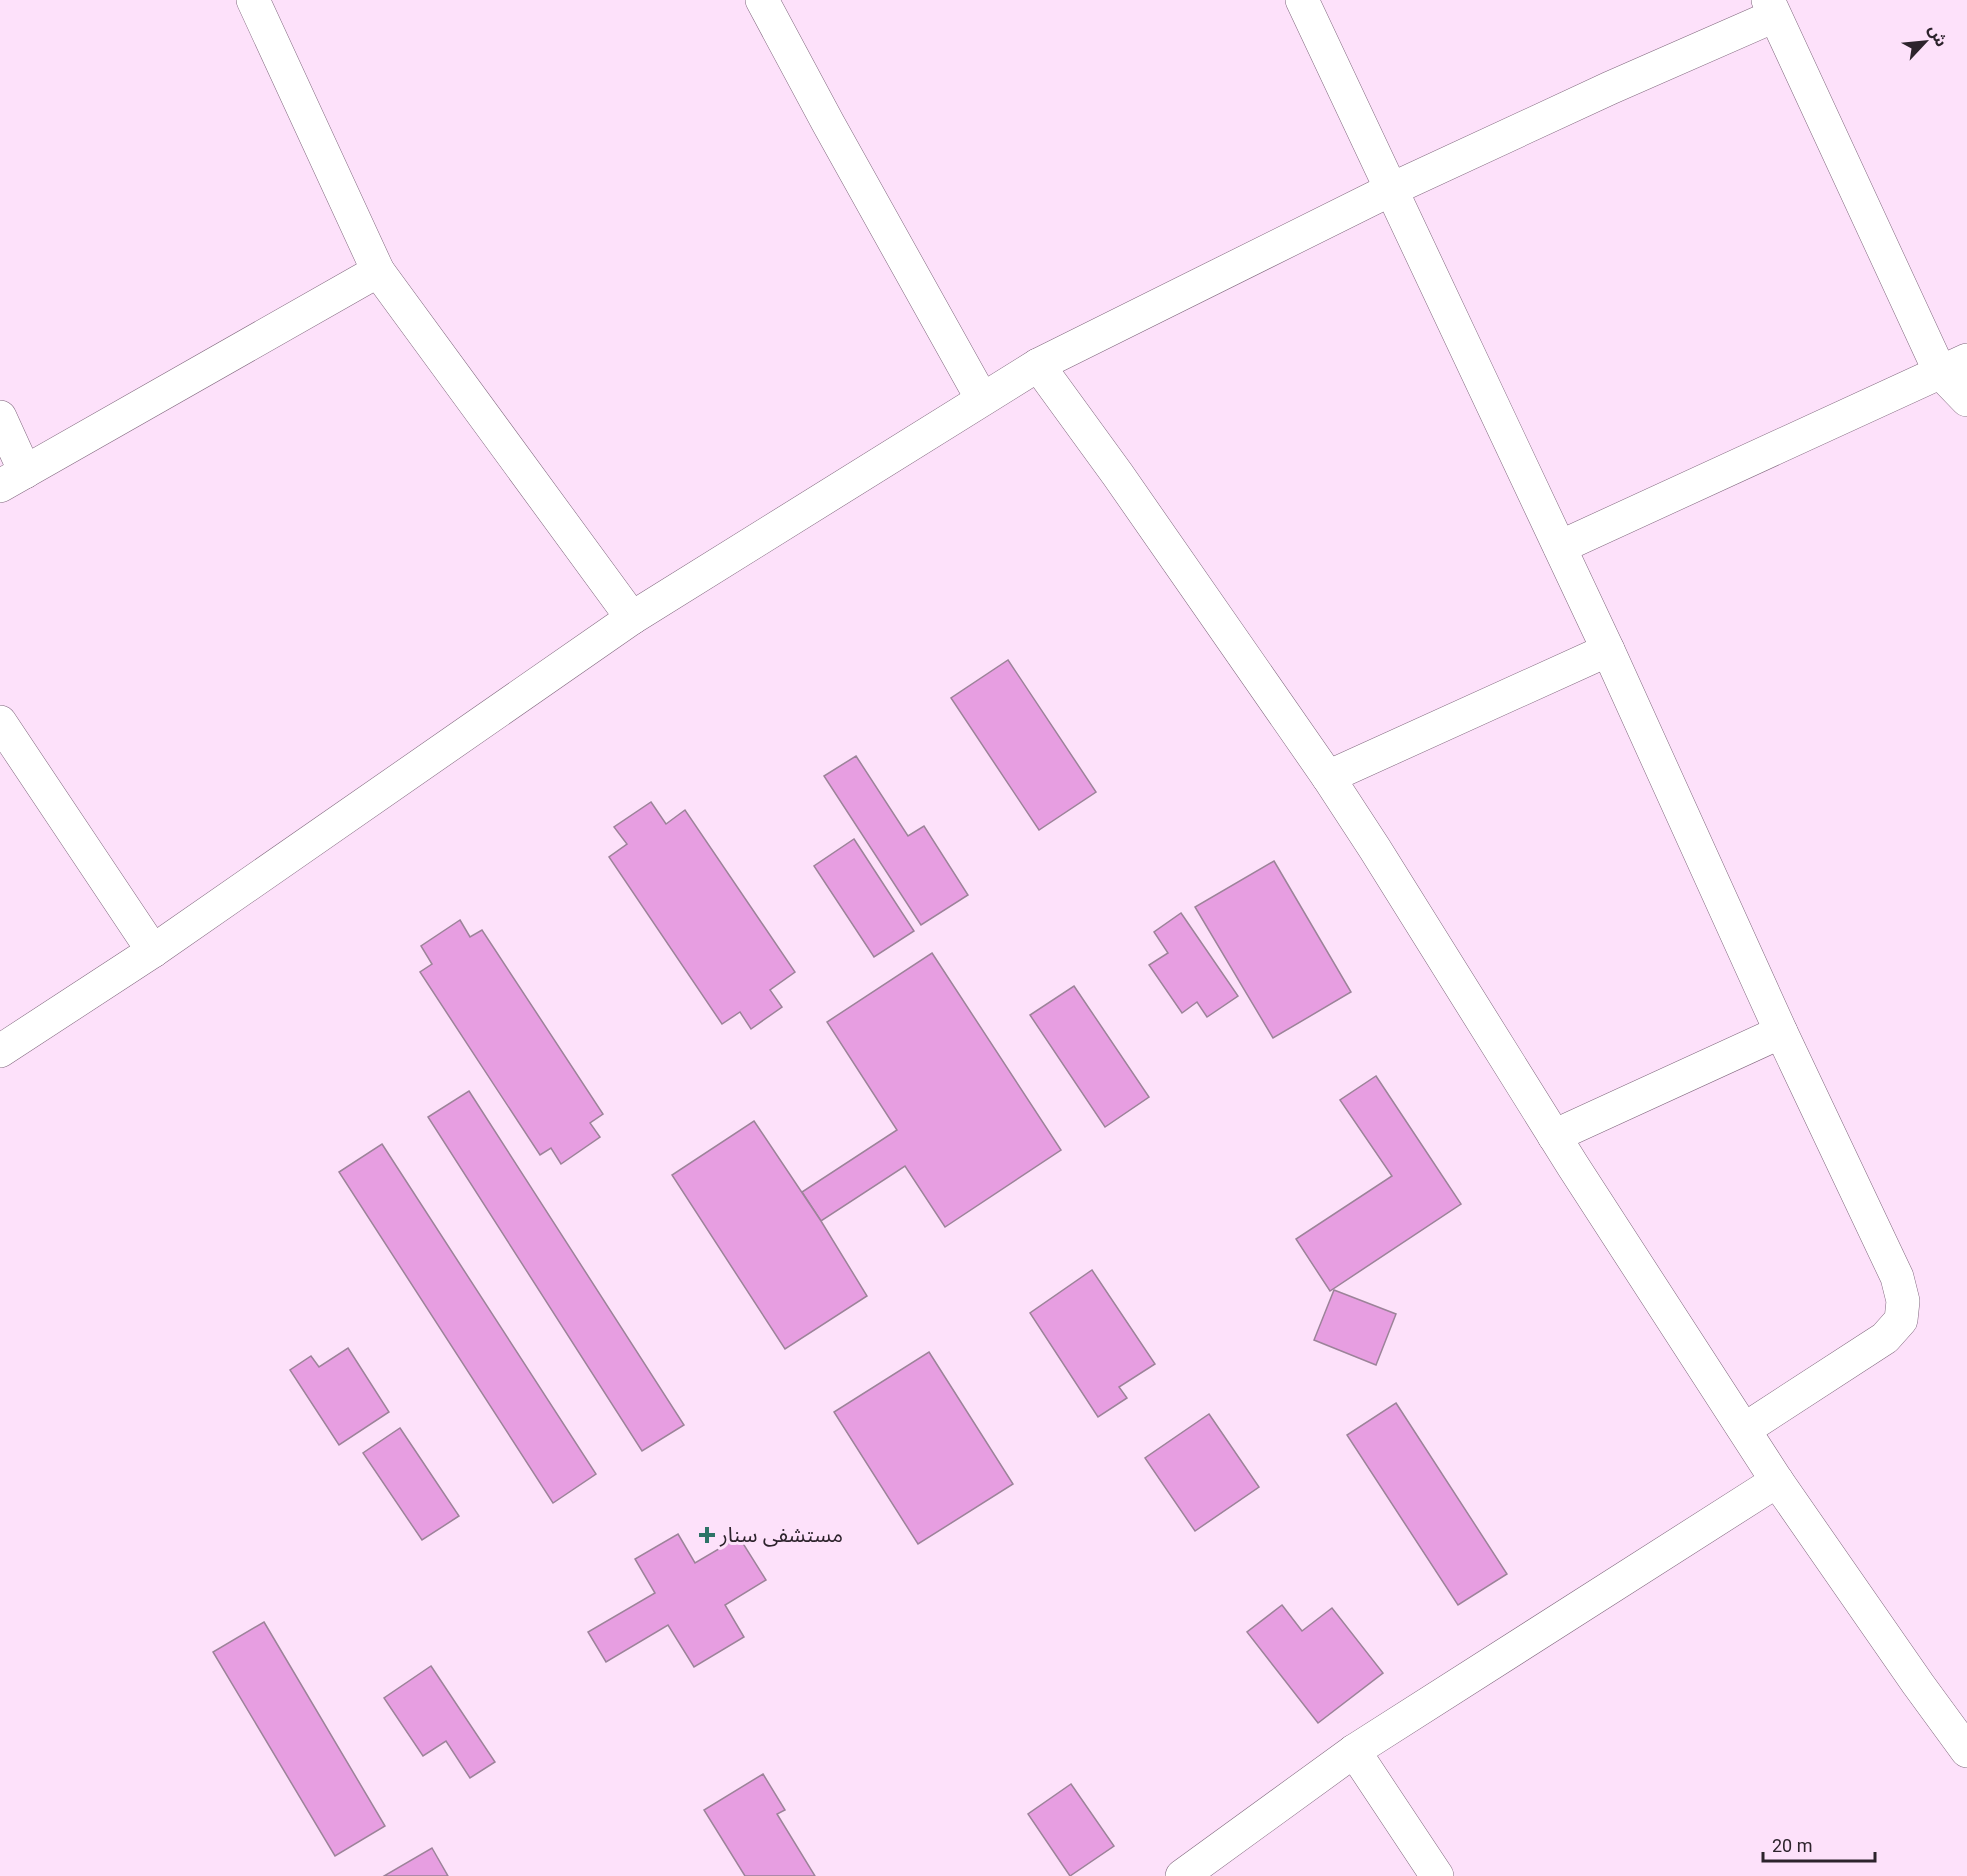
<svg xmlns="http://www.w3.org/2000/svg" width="1967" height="1876" viewBox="0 0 1967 1876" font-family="Roboto,'Noto Sans Arabic',sans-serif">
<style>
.building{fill:#e79ee1;stroke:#9c8399;stroke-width:1.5}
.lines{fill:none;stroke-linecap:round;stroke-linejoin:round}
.minor-casing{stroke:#80687e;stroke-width:34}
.minor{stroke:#fff;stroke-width:33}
.poi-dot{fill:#2e7367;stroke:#fde1fa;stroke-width:2}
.labels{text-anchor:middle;stroke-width:6;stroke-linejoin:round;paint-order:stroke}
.poi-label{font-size:21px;fill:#2d232c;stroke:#fde1fa;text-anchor:start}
</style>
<rect width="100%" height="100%" fill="#fde1fa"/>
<g class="building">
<path d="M1008,660l88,132 -57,38 -88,-132z"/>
<path d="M856,756l52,80 16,-10 44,69 -47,30 -97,-149z"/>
<path d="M651,802l15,22 19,-14 110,162 -25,18 12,17 -31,22 -11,-17 -18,12 -113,-167 18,-13 -13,-17z"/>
<path d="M854,839l60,92 -40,26 -60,-91z"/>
<path d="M1274,861l77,131 -78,46 -78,-131z"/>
<path d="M1181,913l57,83 -31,21 -10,-15 -15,11 -33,-48 19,-12 -14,-21z"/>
<path d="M460,920l10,17 12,-7 121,184 -13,9 10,14 -39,27 -10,-16 -11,7 -120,-183 12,-8 -11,-18z"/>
<path d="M932,953l129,197 -116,77 -40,-61 -84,55 -19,-29 95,-62 -70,-108z"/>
<path d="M1074,986l75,111 -44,30 -75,-112z"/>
<path d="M1376,1076l85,128 -131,87 -34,-52 96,-63 -52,-76z"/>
<path d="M469,1091l215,334 -42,26 -214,-334z"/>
<path d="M754,1121l67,100 46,75 -82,53 -113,-174z"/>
<path d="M382,1144l214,330 -43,29 -214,-331z"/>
<path d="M1092,1270l63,94 -36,23 8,11 -29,19 -68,-104z"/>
<path d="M1334,1290l62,24 -20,51 -62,-25z"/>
<path d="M348,1348l41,64 -50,33 -49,-75 21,-14 8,11z"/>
<path d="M929,1352l84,132 -95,60 -84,-132z"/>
<path d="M1396,1403l111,171 -49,31 -111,-170z"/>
<path d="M1209,1414l50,73 -64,44 -50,-73z"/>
<path d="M400,1428l59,88 -37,24 -59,-87z"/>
<path d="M678,1534l17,29 44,-26 27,43 -41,25 19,32 -50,30 -26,-42 -62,37 -18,-30 67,-39 -20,-34z"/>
<path d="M1282,1605l20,26 30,-23 51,65 -65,50 -71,-91z"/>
<path d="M264,1622l121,204 -50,30 -122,-204z"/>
<path d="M431,1666l64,96 -25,16 -24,-37 -23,15 -39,-58z"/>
<path d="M763,1774l22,36 -8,4 38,62h-70l-41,-66z"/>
<path d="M1071,1784l43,62 -44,30 -42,-62z"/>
<path d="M432,1848l16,28h-64z"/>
</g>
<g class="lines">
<defs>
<g id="minor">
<path d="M253,0l125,271 254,347"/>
<path d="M762,0l66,123 154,276"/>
<path d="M1302,0l306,650 173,382 116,245 6,24 -2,19 -16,18 -140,91"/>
<path d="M1768,0l172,372 27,28"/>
<path d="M1038,365l80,110 210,302 47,72 198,317 204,315 141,203 49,67"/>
<path d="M0,417l25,55"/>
<path d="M0,486l378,-215"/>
<path d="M1560,547l407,-187"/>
<path d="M0,722l153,229"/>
<path d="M1328,777l280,-127"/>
<path d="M0,1051l153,-100 479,-333 406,-253 352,-175 220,-102 164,-72"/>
<path d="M1554,1136l227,-104"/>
<path d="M1354,1751l83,125"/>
<path d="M1182,1876l172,-125 423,-270"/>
</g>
</defs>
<use href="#minor" class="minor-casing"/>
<use href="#minor" class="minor"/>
</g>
<path class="poi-dot" d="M704 1526h6v6h6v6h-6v6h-6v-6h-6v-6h6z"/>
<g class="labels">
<g class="poi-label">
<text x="720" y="1542">مستشفى سنار</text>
</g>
</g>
<g transform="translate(1925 42) rotate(64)" stroke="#fde1fa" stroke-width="4.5" paint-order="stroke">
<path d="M0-4.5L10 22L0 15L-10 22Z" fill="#2d232c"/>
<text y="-9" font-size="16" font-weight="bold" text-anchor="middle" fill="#2d232c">ش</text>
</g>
<path d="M1763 1852v9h112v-9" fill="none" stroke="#2d232c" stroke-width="3"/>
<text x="1772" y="1852" font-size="18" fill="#2d232c" stroke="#fde1fa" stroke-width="4.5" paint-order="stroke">20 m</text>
</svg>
